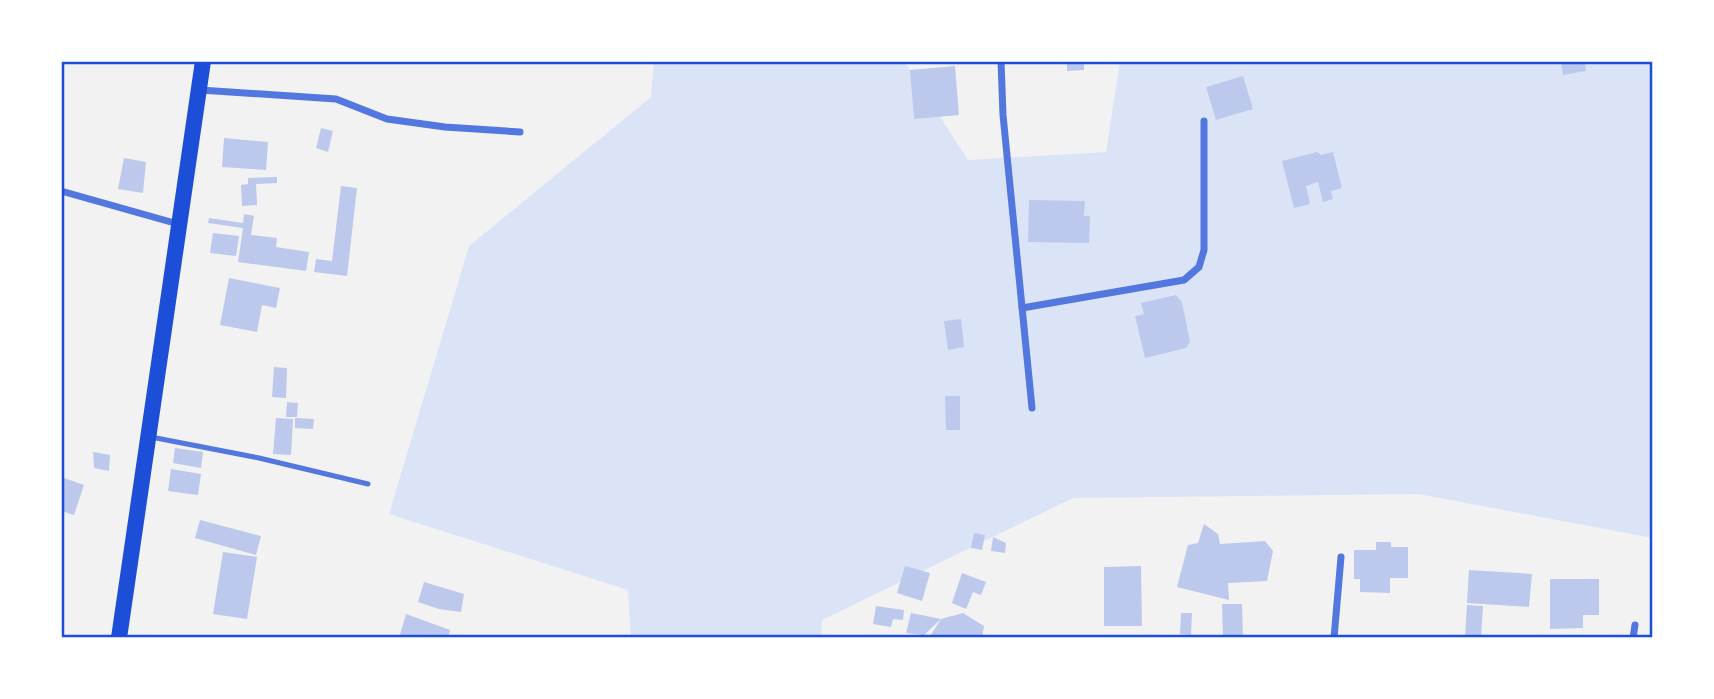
<svg xmlns="http://www.w3.org/2000/svg" width="1714" height="699" viewBox="0 0 1714 699" font-family="'DM Sans',sans-serif">
<style>
.green{fill:#dbe4f7}
.building{fill:#bdc9ec}
.lines{fill:none;stroke-linecap:round;stroke-linejoin:round}
.service{stroke:#5277de;stroke-width:5}
.minor{stroke:#5277de;stroke-width:7}
.trunk{stroke:#1d4ed8;stroke-width:16}
.neatline{fill:none;stroke:#1d4ed8;stroke-width:2.5}
</style>
<rect width="100%" height="100%" fill="#f2f2f2"/>
<path class="green" d="M654,61h250l64,99 138,-8 14,-91h533v477l-235,-44 -345,4 -251,122 -1,18h-190l-3,-48 -239,-76 80,-268 182,-149z"/>
<g class="building">
<path d="M1067,61h17v9l-17,1z"/>
<path d="M1561,61h24l1,10 -23,4z"/>
<path d="M955,66l4,49 -45,4 -4,-49z"/>
<path d="M1243,76l10,33 -37,11 -10,-33z"/>
<path d="M321,128l12,3 -5,21 -12,-4z"/>
<path d="M224,138l44,4 -2,28 -44,-3z"/>
<path d="M1317,152l4,3 12,-3 9,36 -11,3 2,8 -10,3 -5,-20 -12,4 4,18 -16,4 -12,-47z"/>
<path d="M124,158l22,4 -3,31 -25,-4z"/>
<path d="M277,177v6l-21,1 1,21 -15,1 -1,-21 7,-1v-6z"/>
<path d="M341,186l16,2 -10,88 -33,-4 2,-13 16,2z"/>
<path d="M1029,200l56,1 -1,15h6l-1,27 -61,-1z"/>
<path d="M244,214l10,2 -3,19 26,3 -1,9 33,5 -3,19 -68,-9 5,-34 -35,-5 1,-5 34,5z"/>
<path d="M213,233l26,3 -3,20 -26,-3z"/>
<path d="M229,278l51,10 -4,20 -14,-3 -5,27 -37,-7z"/>
<path d="M1176,295l6,7 8,40 -4,6 -41,10 -10,-42 9,-2 -3,-11z"/>
<path d="M961,319l3,28 -16,3 -4,-29z"/>
<path d="M274,367l13,1 -1,30 -14,-1z"/>
<path d="M945,396h15v34h-14z"/>
<path d="M287,402l11,1 -1,14h-11z"/>
<path d="M276,418l17,1 -2,36 -18,-1z"/>
<path d="M295,418l19,1 -1,10 -18,-1z"/>
<path d="M175,448l28,4 -2,16 -28,-5z"/>
<path d="M93,452l17,3 -1,16 -15,-3z"/>
<path d="M171,469l30,5 -3,21 -30,-4z"/>
<path d="M61,477l23,8 -10,30 -13,-4z"/>
<path d="M200,520l61,16 -5,19 -61,-17z"/>
<path d="M1204,524l14,10 2,10 45,-3 8,10 -6,30 -39,2 1,17 -52,-13 11,-42 10,-2z"/>
<path d="M974,533l11,2 -3,15 -11,-2z"/>
<path d="M993,537l13,6 -1,10 -14,-2z"/>
<path d="M1376,542h15v5h17v31h-18v15l-30,-1v-13h-6v-29h22z"/>
<path d="M223,552l34,5 -10,62 -34,-5z"/>
<path d="M905,566l25,7 -8,28 -25,-8z"/>
<path d="M1141,566l1,60h-38v-59z"/>
<path d="M1469,570l63,4 -3,33 -62,-4z"/>
<path d="M962,573l24,9 -5,13 -8,-3 -7,17 -14,-6z"/>
<path d="M1550,579h49v36h-16v13l-33,1z"/>
<path d="M424,582l40,12 -3,18 -22,-3 -21,-7z"/>
<path d="M1222,604h20l1,34h-20z"/>
<path d="M1467,605l16,1 -2,32h-16z"/>
<path d="M876,606l28,4 -1,10 -10,-1 -2,8 -18,-3z"/>
<path d="M911,613l30,6 -17,16 -18,-2z"/>
<path d="M963,613l21,13 -2,12h-53l12,-19z"/>
<path d="M1181,613h11l-1,22 -11,-1z"/>
<path d="M406,614l44,16 -2,8h-49z"/>
</g>
<g class="lines">
<path class="service" d="M151,437l108,21 109,26"/>
<g class="minor">
<path d="M1001,61l2,54 29,293"/>
<path d="M200,90l136,9 51,20 58,8 75,5"/>
<path d="M61,191l117,33"/>
<path d="M1022,308l162,-28 15,-13 5,-17v-129"/>
<path d="M1334,638l7,-81"/>
<path d="M1633,638l2,-13"/>
</g>
<path class="trunk" d="M119,638l84,-577"/>
</g>
<rect width="1714" height="699" fill="none" stroke="#ffffff" stroke-width="126"/>
<rect x="63" y="63" width="1588" height="573" class="neatline"/>
</svg>
